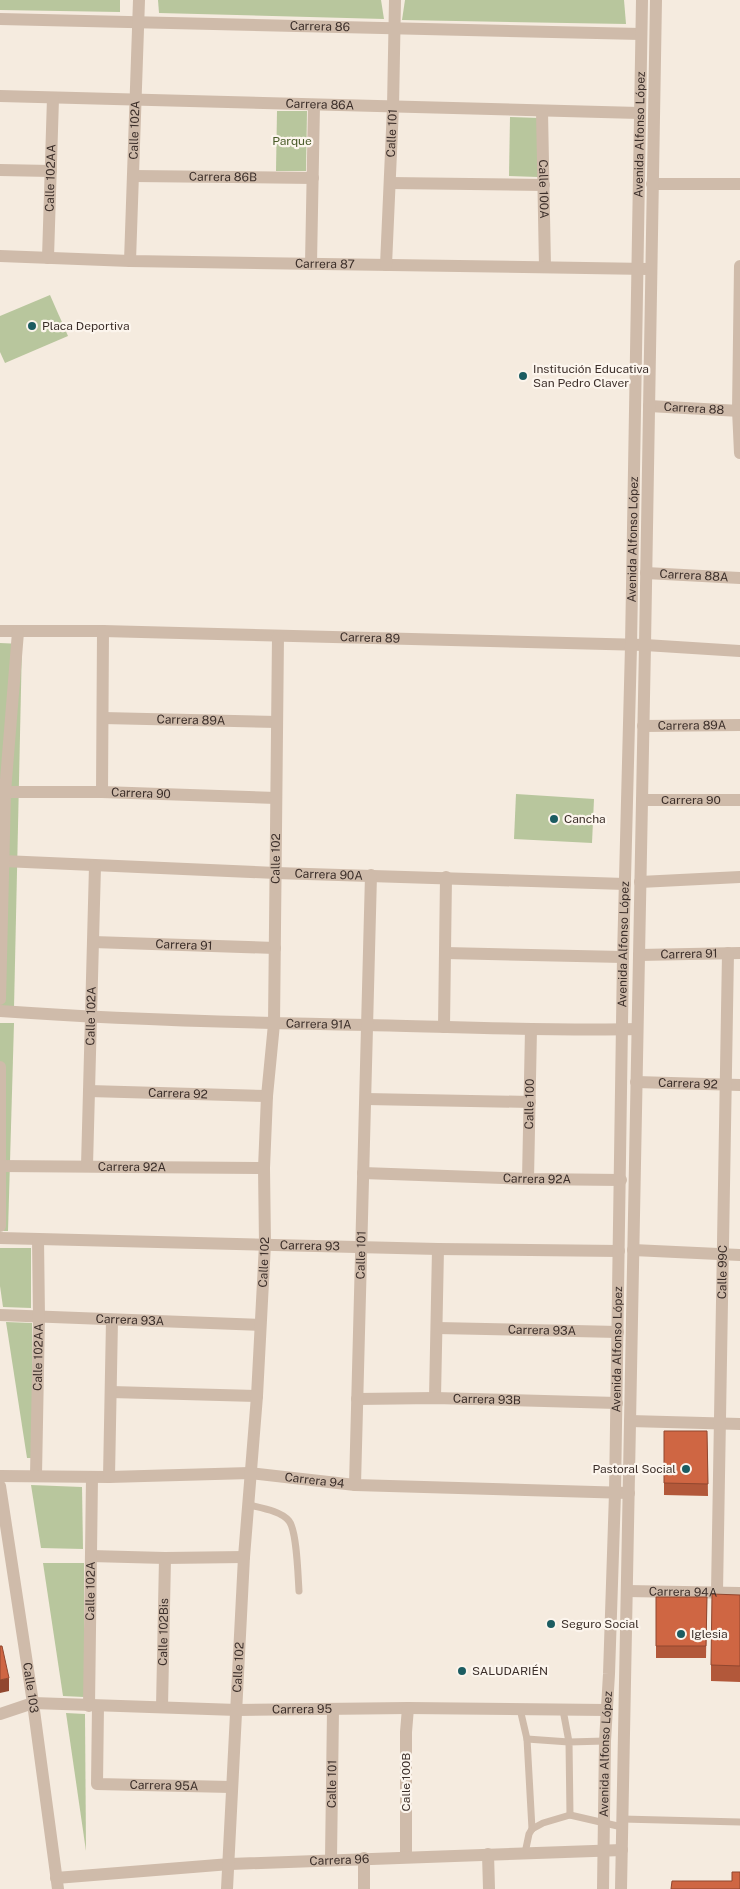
<svg xmlns="http://www.w3.org/2000/svg" width="740" height="1889" viewBox="0 0 740 1889" font-family="'Public Sans',sans-serif">
<style>
.green{fill:#b8c69d}
.lines{fill:none;stroke-linecap:round;stroke-linejoin:round}
.service{stroke:#cfbbaa;stroke-width:7}
.minor{stroke:#cfbbaa;stroke-width:12}
.tertiary{stroke:#cfbbaa;stroke-width:12}
.wall{fill:#b2583a}
.shaded-wall{fill:#91472f}
.building{fill:#cf6643;stroke:#91472f}
.poi-dot{fill:#1b5c61;stroke:#fcf5ed;stroke-width:2}
.labels{text-anchor:middle;stroke-width:4.5;stroke-linejoin:round;paint-order:stroke}
.street-label{font-size:12px;fill:#3c2f2a;stroke:#fcf5ed}
.park-label{font-size:12px;fill:#4a5c2b;stroke:#fcf5ed}
.poi-label{font-size:12px;fill:#3c2f2a;stroke:#fcf5ed;text-anchor:start}
</style>
<rect width="100%" height="100%" fill="#f5ebdf"/>
<g class="green">
<path d="M0,0h120v12l-120,-2z"/>
<path d="M158,0h223l3,19 -225,-6z"/>
<path d="M405,0h219l2,24 -224,-4z"/>
<path d="M277,111h30l-1,60h-30z"/>
<path d="M510,117l30,1 -2,59 -29,-1z"/>
<path d="M50,295l18,41 -63,27 -5,-11v-36z"/>
<path d="M0,643l22,1 -8,364 -14,-1z"/>
<path d="M516,794l78,5 -2,44 -78,-4z"/>
<path d="M0,1023h14l-6,208h-8z"/>
<path d="M0,1248h31v60l-28,-1 -3,-21z"/>
<path d="M6,1322l26,1 1,135h-6z"/>
<path d="M31,1485l51,2 1,62 -42,-1z"/>
<path d="M43,1563h41v134l-21,-1z"/>
<path d="M66,1713l19,1 1,137z"/>
</g>
<g class="lines">
<g class="service">
<path d="M249,1505c12,3 32,6 40,16 8,10 9,56 10,70"/>
<path d="M520,1709l7,30 5,90"/>
<path d="M527,1739l42,3 -6,-32"/>
<path d="M570,1815l-1,-73 36,-1"/>
<path d="M622,1819l118,3"/>
<path d="M525,1853l4,-19 3,-5 11,-6 27,-8 52,12"/>
</g>
<g class="minor">
<path id="s1" d="M0,19l641,15"/>
<path id="s2" d="M0,96l639,17"/>
<path id="s3" d="M542,111l3,156"/>
<path d="M0,170l51,1"/>
<path id="s4" d="M133,176l180,2"/>
<path d="M390,183l154,2"/>
<path d="M652,184h88"/>
<path id="s5" d="M0,256l130,5 518,8"/>
<path id="s6" d="M48,258l5,-160"/>
<path id="s7" d="M130,261l9,-261"/>
<path d="M311,264l3,-159"/>
<path id="s8" d="M386,265l7,-158 2,-107"/>
<path d="M740,266l-2,144 2,43"/>
<path id="s9" d="M649,406l91,5"/>
<path id="s10" d="M646,573l94,5"/>
<path id="s11" d="M0,631h103l542,14 95,6"/>
<path id="s12" d="M103,718l174,4"/>
<path id="s13" d="M643,726l97,-1"/>
<path id="s14" d="M5,792h97l174,6"/>
<path d="M102,792l1,-161"/>
<path id="s15" d="M642,800h98"/>
<path id="s16" d="M3,861l273,12 349,11"/>
<path d="M640,882l100,-5"/>
<path id="s17" d="M93,942l182,6"/>
<path d="M445,953l178,4"/>
<path id="s18" d="M639,955l101,-2"/>
<path d="M0,999l5,-207 13,-160"/>
<path id="s19" d="M0,1011c123,9 246,12 369,14 90,2 179,6 268,4"/>
<path d="M444,1027l2,-150"/>
<path d="M0,1067v159"/>
<path id="s20" d="M636,1082l104,3"/>
<path id="s21" d="M89,1091l178,5"/>
<path d="M366,1099l164,3"/>
<path id="s22" d="M0,1166l264,2"/>
<path id="s23" d="M87,1166l8,-300"/>
<path id="s24" d="M363,1173l165,6 93,1"/>
<path id="s25" d="M528,1179l3,-150"/>
<path id="s26" d="M0,1238l438,11 181,2"/>
<path d="M633,1250l107,5"/>
<path id="s27" d="M0,1315l260,10"/>
<path id="s28" d="M437,1328l181,4"/>
<path d="M111,1392l146,4"/>
<path d="M435,1398l3,-149"/>
<path id="s29" d="M357,1399l78,-1 182,5"/>
<path d="M630,1421l110,3"/>
<path id="s30" d="M36,1475l3,-158 -1,-78"/>
<path id="s31" d="M0,1476l109,1 141,-4 105,12 274,8"/>
<path d="M109,1477l3,-157"/>
<path id="s32" d="M355,1485l16,-610"/>
<path d="M91,1556l74,2 79,-1"/>
<path id="s33" d="M627,1591l113,2"/>
<path id="s34" d="M717,1592l11,-639"/>
<path id="s35" d="M89,1706l3,-229"/>
<path id="s36" d="M98,1706l-1,78 134,3"/>
<path id="s37" d="M162,1707l3,-149"/>
<path id="s38" d="M0,1714l33,-11 204,7 171,-2 198,2"/>
<path d="M488,1854l1,35"/>
<path d="M406,1857v-125l2,-24"/>
<path d="M364,1858v31"/>
<path id="s39" d="M331,1859l2,-149"/>
<path id="s40" d="M56,1878l174,-14 392,-14"/>
<path id="s41" d="M227,1889l17,-332 13,-161 8,-152 -1,-76 3,-72 7,-72 4,-388"/>
</g>
<g class="tertiary">
<path id="s42" d="M0,1486l33,217 25,186"/>
<path id="s43" d="M603,1889l2,-148 4,-67 6,-181 8,-536 8,-311 11,-646"/>
<path d="M621,1889l24,-1244 11,-645"/>
</g>
</g>
<g class="wall">
<path d="M664,1431h43l1,65 -44,-1z"/>
<path d="M740,1595v87l-29,-1v-16z"/>
<path d="M656,1597h51l-1,61h-50z"/>
</g>
<path class="shaded-wall" d="M9,1678v13l-9,2v-13z"/>
<g class="building">
<path d="M664,1431h43l1,53 -44,-1z"/>
<path d="M712,1594l28,1v71l-29,-1z"/>
<path d="M656,1597h51l-1,49h-50z"/>
<path d="M0,1646h2l7,32 -9,2z"/>
<path d="M732,1872h8v17h-69l1,-8h60z"/>
</g>
<g class="poi-dot">
<circle cx="32" cy="326" r="5"/>
<circle cx="523" cy="376" r="5"/>
<circle cx="554" cy="819" r="5"/>
<circle cx="686" cy="1469" r="5"/>
<circle cx="551" cy="1624" r="5"/>
<circle cx="681" cy="1634" r="5"/>
<circle cx="462" cy="1671" r="5"/>
</g>
<g class="labels">
<g class="street-label">
<text dy="4" stroke="none"><textPath href="#s1" startOffset="320">Carrera 86</textPath></text>
<text dy="4" stroke="none"><textPath href="#s2" startOffset="320">Carrera 86A</textPath></text>
<text dy="4" stroke="none"><textPath href="#s7" startOffset="131">Calle 102A</textPath></text>
<text dy="4" stroke="none"><textPath href="#s8" startOffset="132">Calle 101</textPath></text>
<text dy="4" stroke="none"><textPath href="#s43" startOffset="1755">Avenida Alfonso López</textPath></text>
<text dy="4" stroke="none"><textPath href="#s4" startOffset="90">Carrera 86B</textPath></text>
<text dy="4" stroke="none"><textPath href="#s6" startOffset="80">Calle 102AA</textPath></text>
<text dy="4" stroke="none"><textPath href="#s3" startOffset="78">Calle 100A</textPath></text>
<text dy="4" stroke="none"><textPath href="#s5" startOffset="325">Carrera 87</textPath></text>
<text dy="4" stroke="none"><textPath href="#s9" startOffset="45">Carrera 88</textPath></text>
<text dy="4" stroke="none"><textPath href="#s43" startOffset="1350">Avenida Alfonso López</textPath></text>
<text dy="4" stroke="none"><textPath href="#s10" startOffset="48">Carrera 88A</textPath></text>
<text dy="4" stroke="none"><textPath href="#s11" startOffset="370">Carrera 89</textPath></text>
<text dy="4" stroke="none"><textPath href="#s12" startOffset="88">Carrera 89A</textPath></text>
<text dy="4" stroke="none"><textPath href="#s13" startOffset="49">Carrera 89A</textPath></text>
<text dy="4" stroke="none"><textPath href="#s14" startOffset="136">Carrera 90</textPath></text>
<text dy="4" stroke="none"><textPath href="#s15" startOffset="49">Carrera 90</textPath></text>
<text dy="4" stroke="none"><textPath href="#s41" startOffset="1032">Calle 102</textPath></text>
<text dy="4" stroke="none"><textPath href="#s16" startOffset="326">Carrera 90A</textPath></text>
<text dy="4" stroke="none"><textPath href="#s17" startOffset="91">Carrera 91</textPath></text>
<text dy="4" stroke="none"><textPath href="#s43" startOffset="945">Avenida Alfonso López</textPath></text>
<text dy="4" stroke="none"><textPath href="#s18" startOffset="50">Carrera 91</textPath></text>
<text dy="4" stroke="none"><textPath href="#s23" startOffset="150">Calle 102A</textPath></text>
<text dy="4" stroke="none"><textPath href="#s19" startOffset="319">Carrera 91A</textPath></text>
<text dy="4" stroke="none"><textPath href="#s20" startOffset="52">Carrera 92</textPath></text>
<text dy="4" stroke="none"><textPath href="#s21" startOffset="89">Carrera 92</textPath></text>
<text dy="4" stroke="none"><textPath href="#s25" startOffset="75">Calle 100</textPath></text>
<text dy="4" stroke="none"><textPath href="#s22" startOffset="132">Carrera 92A</textPath></text>
<text dy="4" stroke="none"><textPath href="#s24" startOffset="174">Carrera 92A</textPath></text>
<text dy="4" stroke="none"><textPath href="#s26" startOffset="310">Carrera 93</textPath></text>
<text dy="4" stroke="none"><textPath href="#s32" startOffset="230">Calle 101</textPath></text>
<text dy="4" stroke="none"><textPath href="#s41" startOffset="628">Calle 102</textPath></text>
<text dy="4" stroke="none"><textPath href="#s34" startOffset="320">Calle 99C</textPath></text>
<text dy="4" stroke="none"><textPath href="#s27" startOffset="130">Carrera 93A</textPath></text>
<text dy="4" stroke="none"><textPath href="#s28" startOffset="105">Carrera 93A</textPath></text>
<text dy="4" stroke="none"><textPath href="#s43" startOffset="540">Avenida Alfonso López</textPath></text>
<text dy="4" stroke="none"><textPath href="#s30" startOffset="118">Calle 102AA</textPath></text>
<text dy="4" stroke="none"><textPath href="#s29" startOffset="130">Carrera 93B</textPath></text>
<text dy="4" stroke="none"><textPath href="#s31" startOffset="315">Carrera 94</textPath></text>
<text dy="4" stroke="none"><textPath href="#s35" startOffset="115">Calle 102A</textPath></text>
<text dy="4" stroke="none"><textPath href="#s33" startOffset="56">Carrera 94A</textPath></text>
<text dy="4" stroke="none"><textPath href="#s37" startOffset="75">Calle 102Bis</textPath></text>
<text dy="4" stroke="none"><textPath href="#s41" startOffset="222">Calle 102</textPath></text>
<text dy="4" stroke="none"><textPath href="#s42" startOffset="204">Calle 103</textPath></text>
<text dy="4" stroke="none"><textPath href="#s38" startOffset="304">Carrera 95</textPath></text>
<text dy="4" stroke="none"><textPath href="#s43" startOffset="135">Avenida Alfonso López</textPath></text>
<text transform="translate(406 1782) rotate(-90)" y="4">Calle 100B</text>
<text dy="4" stroke="none"><textPath href="#s39" startOffset="75">Calle 101</textPath></text>
<text dy="4" stroke="none"><textPath href="#s36" startOffset="145">Carrera 95A</textPath></text>
<text dy="4" stroke="none"><textPath href="#s40" startOffset="284">Carrera 96</textPath></text>
</g>
<g class="park-label">
<text x="292" y="145">Parque</text>
</g>
<g class="poi-label">
<text x="42" y="330">Placa Deportiva</text>
<text x="533" y="373">Institución Educativa<tspan x="533" dy="14">San Pedro Claver</tspan></text>
<text x="564" y="823">Cancha</text>
<text x="676" y="1473" text-anchor="end">Pastoral Social</text>
<text x="561" y="1628">Seguro Social</text>
<text x="691" y="1638">Iglesia</text>
<text x="472" y="1675">SALUDARIÉN</text>
</g>
</g>
</svg>
